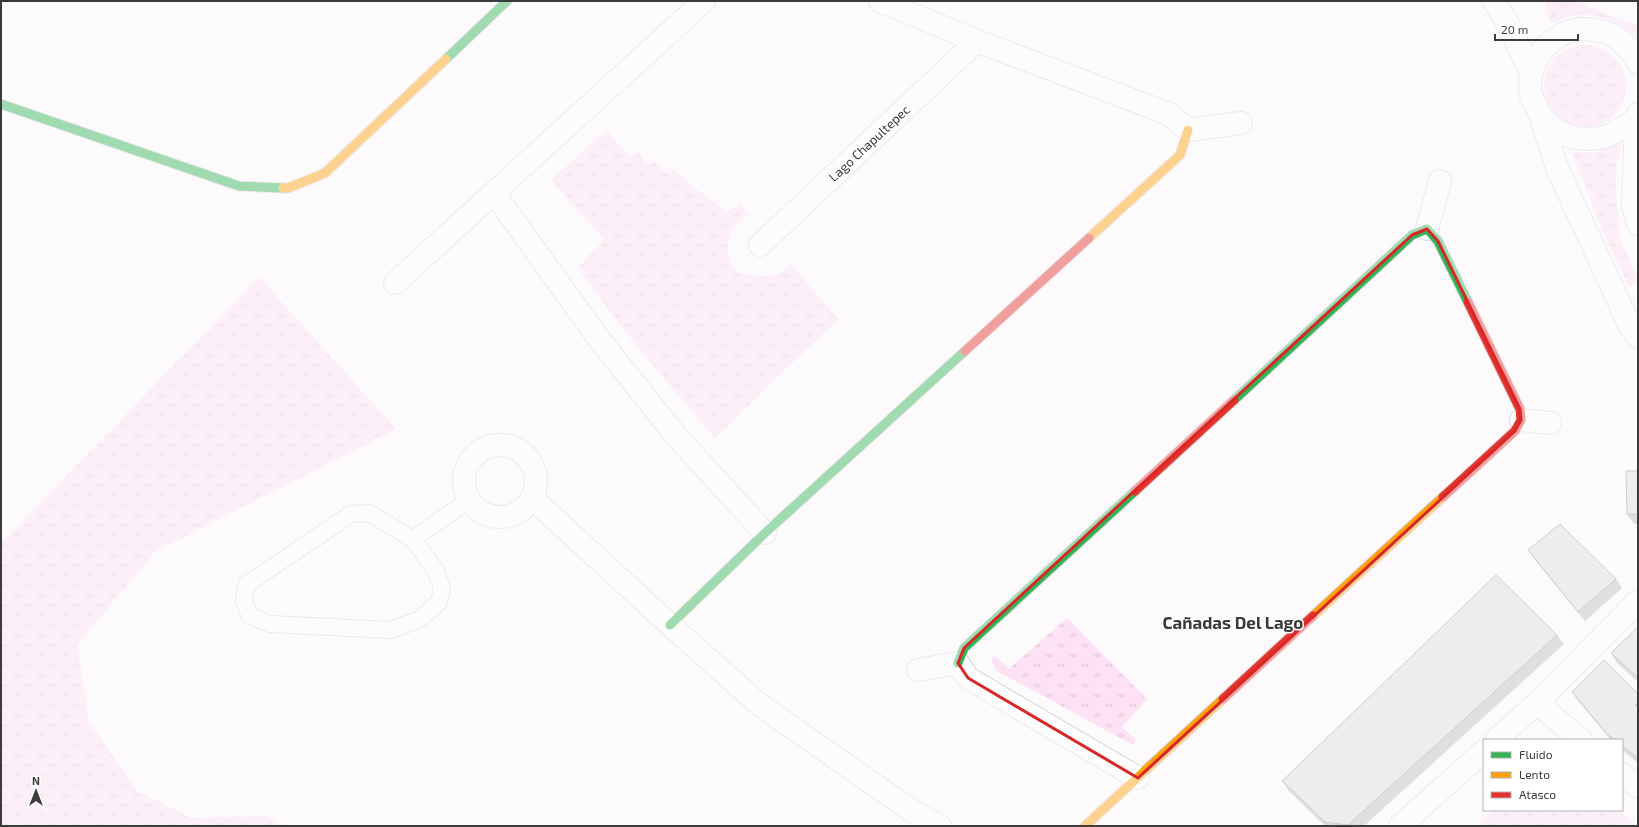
<svg xmlns="http://www.w3.org/2000/svg" width="1639" height="827" viewBox="0 0 1639 827" font-family="'Exo 2',sans-serif">
<style>
.grass{fill:url(#grass-tufts)}
.lines{fill:none;stroke-linecap:round;stroke-linejoin:round}
.lane-casing{stroke:#d8d6d7;stroke-width:18}
.street-casing{stroke:#d8d6d7;stroke-width:24}
.fast-casing{stroke:#d8d6d7;stroke-width:11}
.slow-casing{stroke:#d8d6d7;stroke-width:11}
.jam-casing{stroke:#d8d6d7;stroke-width:11}
.lane{stroke:#fffefe;stroke-width:16}
.street{stroke:#fffefe;stroke-width:22}
.fast{stroke:#30b455;stroke-width:9}
.slow{stroke:#ff9f0a;stroke-width:9}
.jam{stroke:#e5322d;stroke-width:9}
.wall{fill:#bebcbd}
.shaded-wall{fill:#9b999a}
.building{fill:#dddbdc;stroke:#9b999a}
.marked{fill:none;stroke:#d62828;stroke-width:3;stroke-linejoin:round}
.labels{text-anchor:middle;stroke-width:3;stroke-linejoin:round;paint-order:stroke}
.street-label{font-size:13px;fill:#3c3b3c;stroke:#fff}
.district-label{font-size:17px;font-weight:bold;fill:#3c3b3c;stroke:#fff}
</style>
<defs>
<pattern id="grass-tufts" width="24" height="20" patternUnits="userSpaceOnUse"><rect width="24" height="20" fill="#fde2f6"/><path d="M3 7l-1-3M5 7V3M7 7l1-3M15 17l-1-3M17 17v-4M19 17l1-3" fill="none" stroke="#dac3d4"/></pattern>
</defs>
<rect width="100%" height="100%" fill="#fcfafb"/>
<g class="grass">
<path d="M1544,1h31l63,25v14c-14,-17 -39,-27 -61,-25 -9,1 -18,5 -26,9z"/>
<circle cx="1585" cy="86" r="41"/>
<path d="M606,130l25,27 7,-5 10,13 9,-3 10,12 7,-4 22,19 31,23 13,-8 10,10c-7,5 -15,10 -19,17 -6,11 -4,36 9,42 3,1 8,1 12,2 15,2 29,2 38,-12l48,56 -123,119c-48,-55 -95,-110 -137,-170l26,-28 -53,-60z"/>
<path d="M1618,144l3,4 -5,16v24l4,52 18,39v3l-9,4 -27,-56 -30,-78h25z"/>
<path d="M259,277l137,152 -240,122 -79,94 12,76 48,70 54,27 74,-2 23,10h-287v-282z"/>
<path d="M1067,618l80,81 -25,28 14,13 -3,5 -136,-74 -6,-11 4,-4 14,13z"/>
<path d="M1494,810h124l18,16h-159z"/>
</g>
<g class="lines">
<defs>
<g id="lane">
<path d="M369,513l44,26 23,32 6,18 -3,13 -19,17 -29,11 -121,-6 -20,-8 -6,-15 3,-17 104,-70z"/>
<path d="M413,539l56,-39"/>
</g>
<g id="street">
<path d="M880,1l97,40 192,73 19,16 53,-7"/>
<path d="M1494,1l14,23 23,48"/>
<path d="M1638,63c-10,-19 -24,-32 -46,-33 -4,-1 -9,-2 -12,-1 -31,4 -55,35 -49,66 1,4 4,8 5,11 12,28 40,37 68,31 11,-3 23,-12 32,-18l2,-5"/>
<path d="M1541,117l16,51 73,158 8,11"/>
<path d="M1636,119l-3,87 5,18"/>
<path d="M494,193l105,146 78,98 88,96"/>
<path d="M1427,229l13,-48"/>
<path d="M760,245l217,-204"/>
<path d="M395,283l309,-282"/>
<path d="M1521,420l29,3"/>
<circle cx="500" cy="481" r="36"/>
<path d="M532,498l138,127 90,80 152,106 28,15"/>
<path d="M918,670l40,-7 10,15 170,100"/>
<path d="M1537,703l44,37"/>
<path d="M1496,740l41,-37 101,-102"/>
<path d="M1622,774l16,13"/>
<path d="M1400,826l84,-75"/>
</g>
<g id="fast">
<path d="M446,59l61,-58"/>
<path d="M1,104l238,82 44,2"/>
<path d="M1234,400l178,-165 15,-6 11,12 30,61"/>
<path d="M670,625l95,-92 200,-182"/>
<path d="M958,663l6,-15 171,-157"/>
</g>
<g id="slow">
<path d="M283,188h5l37,-15 121,-114"/>
<path d="M1089,238l91,-83 8,-25"/>
<path d="M1313,616l130,-119"/>
<path d="M1085,826l138,-127"/>
</g>
<g id="jam">
<path d="M965,351l124,-113"/>
<path d="M1135,491l99,-91"/>
<path d="M1443,497l72,-66 6,-11 -1,-11 -52,-107"/>
<path d="M1223,699l90,-83"/>
</g>
</defs>
<use href="#lane" class="lane-casing"/>
<use href="#street" class="street-casing"/>
<use href="#fast" class="fast-casing"/>
<use href="#slow" class="slow-casing"/>
<use href="#jam" class="jam-casing"/>
<use href="#lane" class="lane"/>
<use href="#street" class="street"/>
<use href="#fast" class="fast"/>
<use href="#slow" class="slow"/>
<use href="#jam" class="jam"/>
</g>
<g class="wall">
<path d="M1638,471v53h-4l-7,-10z"/>
<path d="M1528,550l88,29 6,9 -37,33 -50,-61z"/>
<path d="M1638,627v55l-21,-19 -6,-10z"/>
<path d="M1557,635l7,9 -200,182h-39l-36,-35 -7,-10z"/>
<path d="M1572,692l66,2v69l-16,-13v-10h-11l-32,-38z"/>
</g>
<path class="shaded-wall" d="M1638,702v8l-3,-5z"/>
<g class="building">
<path d="M1626,471h12v43h-11z"/>
<path d="M1560,524l56,55 -38,33 -50,-62z"/>
<path d="M1496,575l61,60 -209,190 -23,-3 -43,-41z"/>
<path d="M1638,627v51l-27,-25z"/>
<path d="M1604,660l34,34v8l-3,3 3,2v51l-16,-12v-6h-7l-8,-6 -35,-42z"/>
</g>
<path d="M0 0H1639V827H0ZM1427,229l11,12 82,168 1,11 -6,11 -377,347 -170,-100 -10,-15 6,-15 448,-413z" fill="#fcfafb" fill-opacity=".55" fill-rule="evenodd"/>
<path class="marked" d="M1427,229l11,12 82,168 1,11 -6,11 -377,347 -170,-100 -10,-15 6,-15 448,-413z"/>
<g class="labels">
<g class="street-label">
<text transform="translate(869 143) rotate(-43)" y="5">Lago Chapultepec</text>
</g>
<g class="district-label">
<text x="1233" y="629">Cañadas Del Lago</text>
</g>
</g>
<rect width="1639" height="827" fill="none" stroke="#3c3b3c" stroke-width="4"/>
<rect x="1483" y="739" width="140" height="72" fill="#ffffff" stroke="#b1b1b1"/>
<rect x="1491" y="752" width="20" height="6" fill="#30b455" stroke="#b1b1b1"/>
<text x="1519" y="759" font-size="12" fill="#3c3b3c">Fluido</text>
<rect x="1491" y="772" width="20" height="6" fill="#ff9f0a" stroke="#b1b1b1"/>
<text x="1519" y="779" font-size="12" fill="#3c3b3c">Lento</text>
<rect x="1491" y="792" width="20" height="6" fill="#e5322d" stroke="#b1b1b1"/>
<text x="1519" y="799" font-size="12" fill="#3c3b3c">Atasco</text>
<g transform="translate(36 791)" stroke="#ffffff" stroke-width="3" paint-order="stroke">
<path d="M0-3L7 15L0 10L-7 15Z" fill="#3c3b3c"/>
<text y="-6" font-size="11" font-weight="bold" text-anchor="middle" fill="#3c3b3c">N</text>
</g>
<path d="M1495 34v6h83v-6" fill="none" stroke="#3c3b3c" stroke-width="2"/>
<text x="1501" y="34" font-size="12" fill="#3c3b3c" stroke="#ffffff" stroke-width="3" paint-order="stroke">20 m</text>
</svg>
